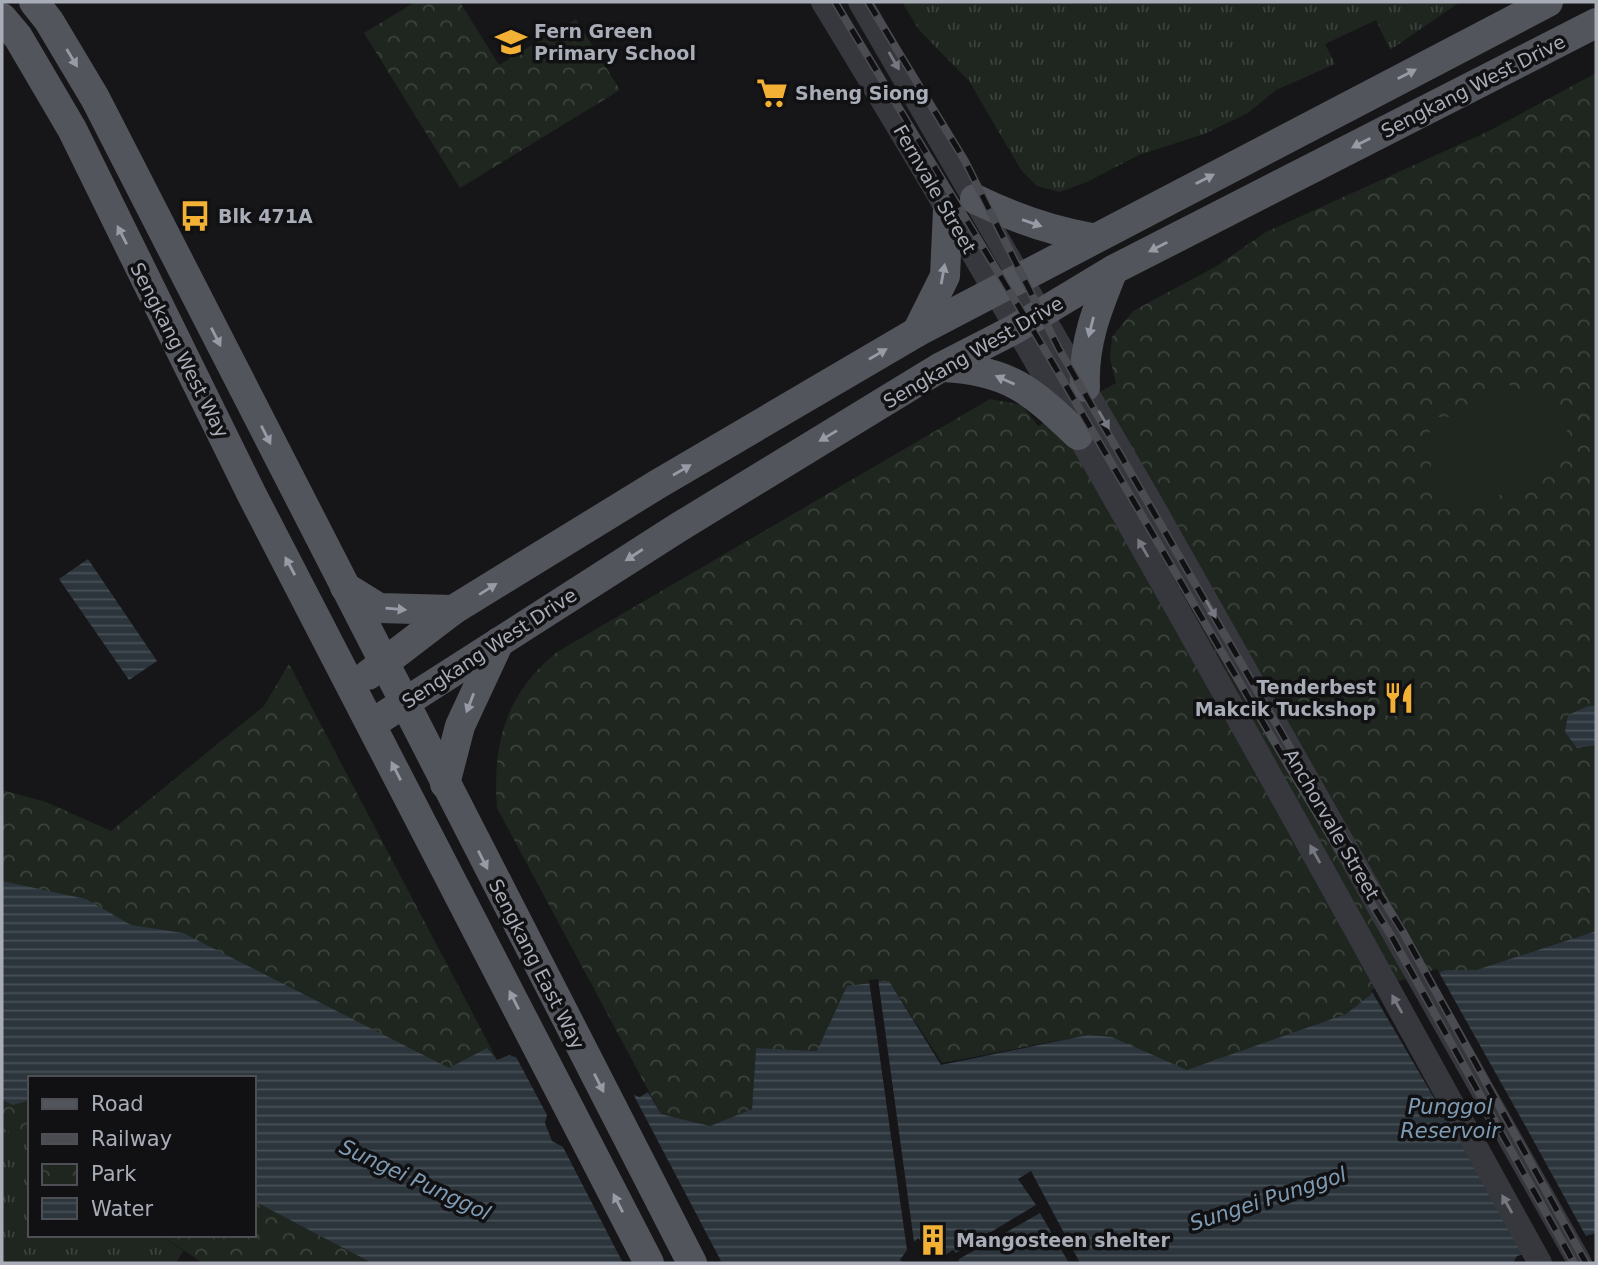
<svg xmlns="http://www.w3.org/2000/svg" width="1598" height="1265" viewBox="0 0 1598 1265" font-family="'DejaVu Sans',sans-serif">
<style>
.grass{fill:url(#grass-tufts)}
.park{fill:url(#park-crowns)}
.garden{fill:#1e261f}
.water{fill:url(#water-rules)}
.pier{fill:#161618}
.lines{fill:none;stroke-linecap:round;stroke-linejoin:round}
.minor{stroke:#37383d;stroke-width:24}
.major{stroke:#53555c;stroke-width:30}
.rail-casing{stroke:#4a4c52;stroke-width:8}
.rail{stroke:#111113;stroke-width:5;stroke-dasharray:16;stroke-linecap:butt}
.oneway{fill:#979ba6}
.oneway2{fill:#757881}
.labels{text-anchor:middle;stroke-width:7;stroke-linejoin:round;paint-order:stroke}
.poi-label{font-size:19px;font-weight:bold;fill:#a8adb8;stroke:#111113;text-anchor:start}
.street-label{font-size:19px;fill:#a8adb8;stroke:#111113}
.water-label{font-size:21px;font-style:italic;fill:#7f9bb3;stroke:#111113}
</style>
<defs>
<pattern id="grass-tufts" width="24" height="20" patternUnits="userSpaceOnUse" patternTransform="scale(1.75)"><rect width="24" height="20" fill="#1e261f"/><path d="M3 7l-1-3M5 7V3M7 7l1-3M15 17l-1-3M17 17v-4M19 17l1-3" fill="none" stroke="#3c433d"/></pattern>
<pattern id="park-crowns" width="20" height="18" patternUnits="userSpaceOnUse" patternTransform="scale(1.75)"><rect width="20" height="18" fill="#1e261f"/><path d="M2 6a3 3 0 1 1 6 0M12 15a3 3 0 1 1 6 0" fill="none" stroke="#3c433d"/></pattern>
<pattern id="water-rules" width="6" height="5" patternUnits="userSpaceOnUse" patternTransform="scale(1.75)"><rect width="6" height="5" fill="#2c353c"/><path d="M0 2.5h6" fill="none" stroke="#485056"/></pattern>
</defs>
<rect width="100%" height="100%" fill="#161618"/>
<g class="grass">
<path d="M902,2h558l-70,48 -14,-30 -51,24 10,20 -59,26 -28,23 -44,21 -65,21 -52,27 -27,10 -23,-6 -16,-16 -52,-89 -50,-51z"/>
<path d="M2,1127l28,18v90h130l23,16 -7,12h-174z"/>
</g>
<g class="park">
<path d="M415,2h45l39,63 77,-46 44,71 -160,98 -96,-155z"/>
<path d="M1596,73v858l-120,39h-30l-72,22 -28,22 -159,57 -75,-34 -24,-2 -146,28 -53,-82 -72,70 -61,-3 -4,61 -42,17 -49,-12 -164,-306c-5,-64 9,-115 60,-156l433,-253 32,6 16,21 78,-43 -6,-24 2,-22 21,-26 82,-44 51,-35 223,-101z"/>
<path d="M289,664l315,599h-401l-43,-28h94v-157h-224v67l-28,-18v-337l44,12 65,29 153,-125z"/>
</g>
<path class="garden" d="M1492,377l82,38 -17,38 -29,27 -50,27 -45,3 -4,-93h30l25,-13z"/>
<g class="water">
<path d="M88,559l69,102 -28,19 -70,-101z"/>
<path d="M1588,706h8v39l-19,3 -12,-16 3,-17z"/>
<path d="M2,881l84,18 45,26 52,8 266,135 38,-20 10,12 12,-5 131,42 8,-5 13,22 49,12 42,-17 4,-61 61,3 30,-65 42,-5 52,84 147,-30 24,2 75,33 159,-56 28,-22 72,-22h30l120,-39v302l-79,23 -4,7h-1141l-118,-62v-123h-224v22l-17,5 -11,-5z"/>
</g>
<g class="pier">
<path d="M1437,969l95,169 56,102 -61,17 -156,-267z"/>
<path d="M878,979l36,263 4,-4 5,5 4,-10 9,-1 7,10 -9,9 8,6 11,-7 3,3 80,-48 -18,-26 13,-8 49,92h-11l-29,-50 -81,46 -1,4h-54l-4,-3 7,-10 -38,-270z"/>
<path d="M514,1053l117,37 91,173h-99l-60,-116 -11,-6 -7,-18 2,-8z"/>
</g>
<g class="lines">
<g class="minor">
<path d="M823,2c252,413 483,838 717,1261"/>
<path d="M860,2l291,501 429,760"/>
</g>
<g class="major">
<path d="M34,2l15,19 46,77 597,1165"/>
<path d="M2,18l16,19 54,92 179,364 398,770"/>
<path d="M975,199c37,18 76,32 117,39"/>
<path d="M917,332l28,-56 3,-66"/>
<path d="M943,367c66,3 89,24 135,68"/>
<path d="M1085,387c-2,-43 12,-78 28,-117"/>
<path d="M345,587l34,21 74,2"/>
<path d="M368,675l85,-65 205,-126 259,-152 631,-330"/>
<path d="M373,723l306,-196 262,-160 74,-38 98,-59 483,-247"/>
<path d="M445,784l15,-58 39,-84"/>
</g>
<defs>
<g id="rail">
<path d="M835,2l213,353 254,434 91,150 181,324"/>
<path d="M868,2l97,159 94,188 251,433 93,150 183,331"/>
</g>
</defs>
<use href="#rail" class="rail-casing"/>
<use href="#rail" class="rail"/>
</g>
<defs><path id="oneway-solid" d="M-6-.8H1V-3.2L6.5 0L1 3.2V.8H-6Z" transform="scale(1.75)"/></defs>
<g class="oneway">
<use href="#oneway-solid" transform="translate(72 58) rotate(59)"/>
<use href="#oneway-solid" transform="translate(1407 74) rotate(-27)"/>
<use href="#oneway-solid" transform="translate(1361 143) rotate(153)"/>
<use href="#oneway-solid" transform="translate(1205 179) rotate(-27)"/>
<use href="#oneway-solid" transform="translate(1032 223) rotate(19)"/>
<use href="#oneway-solid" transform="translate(122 235) rotate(-117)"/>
<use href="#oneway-solid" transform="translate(1158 247) rotate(153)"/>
<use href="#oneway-solid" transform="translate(943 274) rotate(-80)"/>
<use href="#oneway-solid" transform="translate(1091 327) rotate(104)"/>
<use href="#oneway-solid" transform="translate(216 337) rotate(63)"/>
<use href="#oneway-solid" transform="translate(878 354) rotate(-30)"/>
<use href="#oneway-solid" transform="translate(1005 380) rotate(-156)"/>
<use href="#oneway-solid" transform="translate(266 435) rotate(63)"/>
<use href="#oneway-solid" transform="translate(828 436) rotate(149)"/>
<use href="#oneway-solid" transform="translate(682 470) rotate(-30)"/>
<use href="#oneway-solid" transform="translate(634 555) rotate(147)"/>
<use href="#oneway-solid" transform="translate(290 566) rotate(-118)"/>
<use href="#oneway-solid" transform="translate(488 589) rotate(-32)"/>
<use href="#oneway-solid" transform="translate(396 609) rotate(5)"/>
<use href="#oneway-solid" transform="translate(470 703) rotate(111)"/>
<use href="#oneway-solid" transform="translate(396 771) rotate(-117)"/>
<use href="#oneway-solid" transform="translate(483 860) rotate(63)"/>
<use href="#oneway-solid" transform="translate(514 1000) rotate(-117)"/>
<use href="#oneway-solid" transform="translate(599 1083) rotate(63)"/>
<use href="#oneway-solid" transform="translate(618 1203) rotate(-117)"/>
</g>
<g class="oneway2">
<use href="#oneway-solid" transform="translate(894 61) rotate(60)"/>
<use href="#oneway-solid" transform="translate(1104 420) rotate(60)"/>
<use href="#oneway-solid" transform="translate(1143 548) rotate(-120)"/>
<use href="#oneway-solid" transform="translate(1211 609) rotate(61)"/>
<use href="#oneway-solid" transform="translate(1315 854) rotate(-119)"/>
<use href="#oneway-solid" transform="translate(1397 1004) rotate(-119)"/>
<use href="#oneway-solid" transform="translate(1507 1204) rotate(-119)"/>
</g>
<defs>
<symbol id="school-bare" viewBox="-9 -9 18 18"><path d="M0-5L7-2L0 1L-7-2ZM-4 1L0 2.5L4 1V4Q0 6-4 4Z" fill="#f2b134" stroke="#111113" stroke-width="2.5" paint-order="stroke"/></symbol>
<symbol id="supermarket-bare" viewBox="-9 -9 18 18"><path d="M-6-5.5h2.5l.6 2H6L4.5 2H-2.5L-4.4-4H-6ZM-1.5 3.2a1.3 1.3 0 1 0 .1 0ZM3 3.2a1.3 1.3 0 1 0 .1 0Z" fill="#f2b134" stroke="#111113" stroke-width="2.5" paint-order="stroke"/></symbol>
<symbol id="bus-bare" viewBox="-9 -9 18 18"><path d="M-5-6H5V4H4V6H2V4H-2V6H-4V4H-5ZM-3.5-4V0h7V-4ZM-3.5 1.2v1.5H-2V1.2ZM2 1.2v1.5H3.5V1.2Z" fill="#f2b134" stroke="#111113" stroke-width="2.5" paint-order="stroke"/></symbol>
<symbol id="restaurant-bare" viewBox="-9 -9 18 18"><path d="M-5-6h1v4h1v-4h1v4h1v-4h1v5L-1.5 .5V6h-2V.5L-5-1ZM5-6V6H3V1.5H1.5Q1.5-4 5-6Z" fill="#f2b134" stroke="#111113" stroke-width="2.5" paint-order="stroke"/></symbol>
<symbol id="building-bare" viewBox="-9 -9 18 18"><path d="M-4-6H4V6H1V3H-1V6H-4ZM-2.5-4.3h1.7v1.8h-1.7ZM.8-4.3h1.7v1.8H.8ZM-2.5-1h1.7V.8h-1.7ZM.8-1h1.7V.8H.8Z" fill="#f2b134" stroke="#111113" stroke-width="2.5" paint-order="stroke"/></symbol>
</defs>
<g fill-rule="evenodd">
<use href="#school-bare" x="489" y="20" width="44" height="44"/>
<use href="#supermarket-bare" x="750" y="71" width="44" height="44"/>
<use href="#bus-bare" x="173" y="194" width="44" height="44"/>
<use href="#restaurant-bare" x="1377" y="676" width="44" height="44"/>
<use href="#building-bare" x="911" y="1218" width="44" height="44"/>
</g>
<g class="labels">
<g class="poi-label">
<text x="534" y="38">Fern Green<tspan x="534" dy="22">Primary School</tspan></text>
<text x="795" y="100">Sheng Siong</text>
<text x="218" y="223">Blk 471A</text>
<text x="1376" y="694" text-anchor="end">Tenderbest<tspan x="1376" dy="22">Makcik Tuckshop</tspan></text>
<text x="956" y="1247">Mangosteen shelter</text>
</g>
<g class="street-label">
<text transform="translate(1473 86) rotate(-27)" y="7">Sengkang West Drive</text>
<text transform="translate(935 189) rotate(60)" y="7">Fernvale Street</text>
<text transform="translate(180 350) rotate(63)" y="7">Sengkang West Way</text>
<text transform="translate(973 352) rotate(-30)" y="7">Sengkang West Drive</text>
<text transform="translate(489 648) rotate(-33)" y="7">Sengkang West Drive</text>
<text transform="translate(1332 824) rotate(60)" y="7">Anchorvale Street</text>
<text transform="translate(537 964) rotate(63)" y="7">Sengkang East Way</text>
</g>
<g class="water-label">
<text x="1450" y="1114">Punggol<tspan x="1450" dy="24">Reservoir</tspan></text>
<text transform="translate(415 1180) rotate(25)" y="7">Sungei Punggol</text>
<text transform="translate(1268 1199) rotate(-18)" y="7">Sungei Punggol</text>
</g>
</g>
<rect width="1598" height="1265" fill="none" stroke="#a8adb8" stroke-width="7"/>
<rect x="28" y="1076" width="228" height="161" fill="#111113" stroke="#4d4f55" stroke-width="2"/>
<rect x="42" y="1099" width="35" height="10" fill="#53555c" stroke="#4d4f55" stroke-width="2"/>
<text x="91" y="1111" font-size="21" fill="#a8adb8">Road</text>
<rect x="42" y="1134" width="35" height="10" fill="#4a4c52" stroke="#4d4f55" stroke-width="2"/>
<text x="91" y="1146" font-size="21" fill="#a8adb8">Railway</text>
<rect x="42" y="1164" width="35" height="21" fill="url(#park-crowns)" stroke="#4d4f55" stroke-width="2"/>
<text x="91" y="1181" font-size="21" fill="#a8adb8">Park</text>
<rect x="42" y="1198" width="35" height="21" fill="url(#water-rules)" stroke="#4d4f55" stroke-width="2"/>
<text x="91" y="1216" font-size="21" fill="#a8adb8">Water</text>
</svg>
